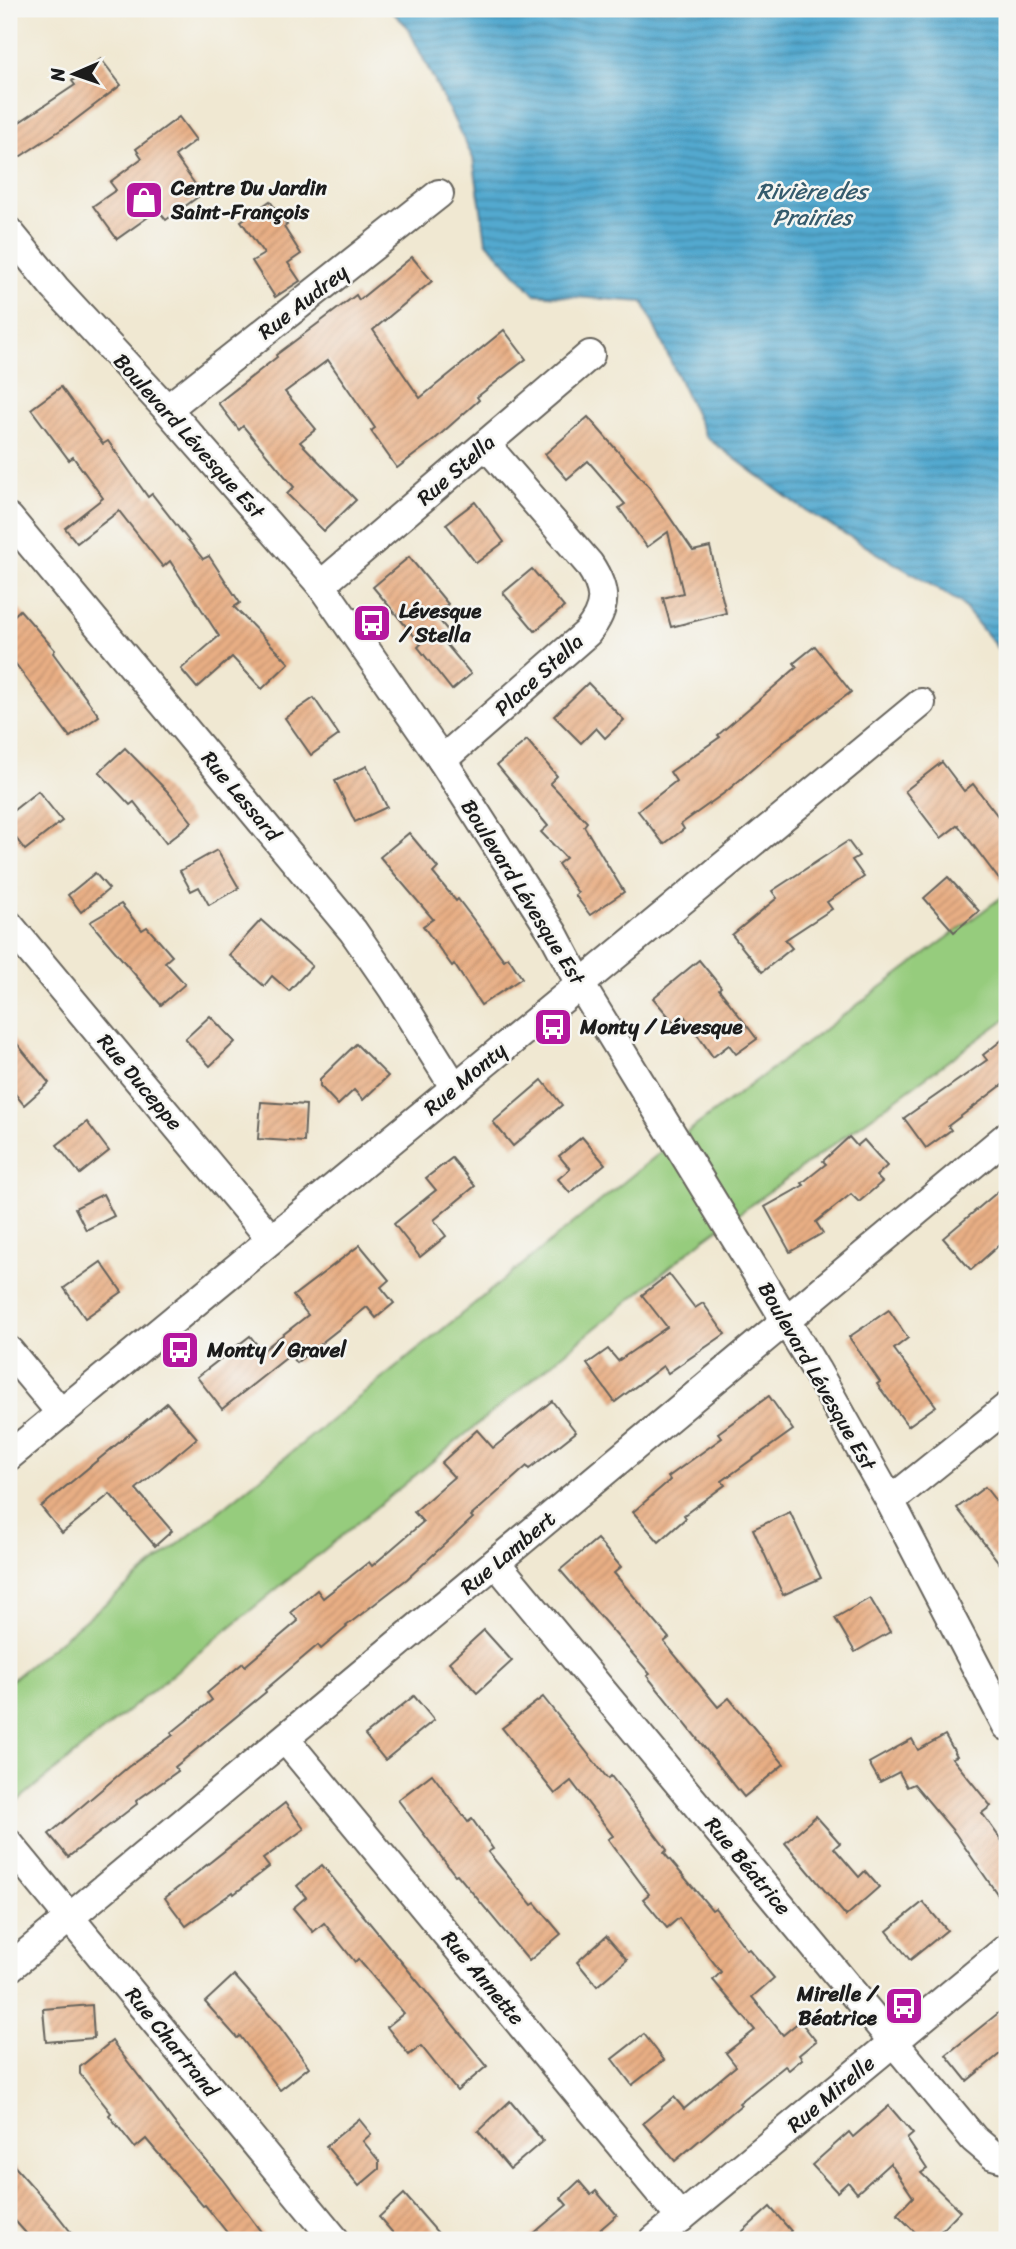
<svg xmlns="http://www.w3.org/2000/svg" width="1016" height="2249" viewBox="0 0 1016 2249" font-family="Sriracha,sans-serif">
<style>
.green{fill:#96cc7d;stroke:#59744c;stroke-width:2}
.water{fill:url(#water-rules);stroke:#386276;stroke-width:2}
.building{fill:url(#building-hatch)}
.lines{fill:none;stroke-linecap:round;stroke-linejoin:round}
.minor-casing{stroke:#66635c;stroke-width:32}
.minor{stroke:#fff;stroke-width:28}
.labels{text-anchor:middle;stroke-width:5;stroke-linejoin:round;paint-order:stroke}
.poi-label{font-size:21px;font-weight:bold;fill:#1c1c1c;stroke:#f6f6f2;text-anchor:start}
.street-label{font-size:21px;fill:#1c1c1c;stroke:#f6f6f2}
.water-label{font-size:23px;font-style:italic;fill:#355b6d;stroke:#f6f6f2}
</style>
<defs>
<pattern id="water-rules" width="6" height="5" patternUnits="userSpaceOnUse" patternTransform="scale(1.75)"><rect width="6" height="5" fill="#53a9cf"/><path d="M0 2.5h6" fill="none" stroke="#4489a7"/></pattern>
<pattern id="building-hatch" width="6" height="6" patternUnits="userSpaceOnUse" patternTransform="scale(1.75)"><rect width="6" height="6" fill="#e8ae84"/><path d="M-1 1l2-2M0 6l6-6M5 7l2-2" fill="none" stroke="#c69571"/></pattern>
</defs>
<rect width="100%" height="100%" fill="#f6f6f2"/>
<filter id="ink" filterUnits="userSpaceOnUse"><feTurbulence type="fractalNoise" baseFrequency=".0143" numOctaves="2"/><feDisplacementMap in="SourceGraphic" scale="14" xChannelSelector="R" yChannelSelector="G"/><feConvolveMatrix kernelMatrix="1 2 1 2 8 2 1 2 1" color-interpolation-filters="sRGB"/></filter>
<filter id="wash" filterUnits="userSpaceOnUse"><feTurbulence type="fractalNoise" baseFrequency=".00686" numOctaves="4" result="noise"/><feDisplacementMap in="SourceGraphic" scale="28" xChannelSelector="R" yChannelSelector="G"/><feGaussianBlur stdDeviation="1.57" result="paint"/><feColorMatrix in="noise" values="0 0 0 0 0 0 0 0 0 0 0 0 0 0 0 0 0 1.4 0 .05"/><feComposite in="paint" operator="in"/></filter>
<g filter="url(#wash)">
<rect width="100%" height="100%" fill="#f0e8d2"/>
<path class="green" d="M1007,893v125l-303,221 -695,569v-126l653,-531z"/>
<path class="water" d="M389,9h618v651l-46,-57 -161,-96 -94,-70 -63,-135 -109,-8 -48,-53 -13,-83 -66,-132z"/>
<g id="blocks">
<g class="building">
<path d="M101,59l20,26 -50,38 -62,41v-35l66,-44 -3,-4z"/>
<path d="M179,117l17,23 -21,16 27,38 -36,26 -8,-10 -41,29 -24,-33 23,-16 -6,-8 32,-24 -6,-9z"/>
<path d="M270,201l17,24 -3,2 17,27 -13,9 12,18 -25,16 -23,-36 12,-7 -23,-33z"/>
<path d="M412,257l20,24 -59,49 47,68 84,-68 22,29 -49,38 2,3 -45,40 -37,28 -26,-37 4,-3 -47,-68 -43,32 31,37 -16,13 56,58 -32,31 -37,-37 7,-7 -51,-61 -4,4 -21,-27 59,-46 -1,-2 80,-60 3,5z"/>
<path d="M61,387l42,57 5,-3 40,56 4,-3 51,65 6,-3 31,47 -6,4 55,56 -27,26 -30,-32 -35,31 -16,-19 38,-33 -49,-75 -7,6 -44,-56 -42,32 -12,-15 38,-30 -30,-41 -4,3 -38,-51z"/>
<path d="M588,417l61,70 44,64 17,-4 16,66 -55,14 -8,-29 20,-5 -15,-61 -21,15 -28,-39 6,-4 -37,-43 -21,18 -22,-25z"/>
<path d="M475,502l29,40 -28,21 -30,-39z"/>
<path d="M409,557l39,47 -13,11 14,17 -7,7 29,35 -19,16 -34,-43 3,-3 -48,-57z"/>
<path d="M532,569l32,38 -29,24 -32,-38z"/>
<path d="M20,610l35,40 -2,3 46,63 -29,21 -61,-82v-35z"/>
<path d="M815,646l36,46 -66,49 -58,50 -46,33 3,5 -20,15 -26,-33 38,-30 -6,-9 50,-35 -2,-2 79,-68 -3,-4z"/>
<path d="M588,683l36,37 -19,18 -9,-10 -15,15 -27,-27z"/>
<path d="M314,698l25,37 -28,20 -26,-37z"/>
<path d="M527,740l30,36 -7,7 37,39 -3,4 40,66 -34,23 -15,-20 3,-2 -20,-29 8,-6 -25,-26 7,-6 -51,-61z"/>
<path d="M125,748l43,44 24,30 -26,21 -32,-41 -4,3 -31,-33z"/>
<path d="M942,762l22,29 9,-7 34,44v62l-49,-65 -17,13 -36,-47z"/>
<path d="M367,766l20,41 -32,15 -20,-41z"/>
<path d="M38,791l24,30 -37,29 -16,-21v-15z"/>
<path d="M409,833l29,35 -5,5 23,28 2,-2 46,61 4,-3 14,21 -41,27 -27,-41 -2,2 -29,-40 10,-7 -53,-62z"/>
<path d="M848,841l11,15 -7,4 12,17 -37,25 5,7 -47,31 7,8 -30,24 -30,-37 45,-37 -5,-7z"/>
<path d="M217,850l22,38 -30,17 -10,-18 -8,4 -11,-20z"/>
<path d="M95,873l14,16 -28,23 -13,-17z"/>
<path d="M948,877l31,34 -25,21 -30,-34z"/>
<path d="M121,904l21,26 5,-3 25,29 -7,6 20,22 -24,21 -71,-83z"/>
<path d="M261,920l51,46 -23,25 -17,-15 -8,10 -35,-31z"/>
<path d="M699,960l22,27 -2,2 38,50 -21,15 -7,-9 -16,12 -28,-40 -9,8 -23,-27z"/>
<path d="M210,1016l25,26 -25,24 -25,-27z"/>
<path d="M9,1034l40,49 -25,22 -15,-19z"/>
<path d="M1007,1036v50l-2,-3 -57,43 3,4 -25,18 -22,-30 83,-58 -4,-5z"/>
<path d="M356,1044l32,32 -25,24 -9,-10 -16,15 -18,-19v-7z"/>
<path d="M542,1080l20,25 -49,41 -20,-24z"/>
<path d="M261,1102l45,3 -2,37 -46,-3z"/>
<path d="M87,1122l22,29 -29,23 -23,-29z"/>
<path d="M582,1137l23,27 -35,29 -12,-14 12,-10 -11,-13z"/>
<path d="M849,1137l8,9 7,-6 23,26 -11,10 6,6 -23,20 -8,-8 -35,28 7,11 -33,19 -25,-45 39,-22 -2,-2 24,-19 -3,-3z"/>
<path d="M452,1158l23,28 -41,34 12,16 -26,21 -26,-33 42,-34 -10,-12z"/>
<path d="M1007,1184v54l-36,32 -28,-32z"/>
<path d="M103,1194l11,22 -28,14 -11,-22z"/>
<path d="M360,1245l29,35 -8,7 13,16 -18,15 -9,-11 -71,56 -6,-8 -68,54 -25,-32 53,-41 12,15 46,-36 -15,-19z"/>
<path d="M101,1262l21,30 -37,26 -21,-30z"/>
<path d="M669,1274l26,34 8,-5 22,31 -57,39 -5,-7 -48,36 -28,-38 21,-15 10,12 49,-34 -25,-32z"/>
<path d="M889,1310l19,28 -14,11 42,57 -28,20 -31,-42 3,-2 -31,-45z"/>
<path d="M769,1396l24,34 -71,51 3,4 -41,30 2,3 -27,24 -26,-30 37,-32 -2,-3 54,-39 -4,-5z"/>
<path d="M552,1401l24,31 -47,37 -2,-3 -56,50 2,2 -66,61 -61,47 1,1 -26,22 -3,-4 -53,45 1,2 -91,75 3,4 -42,30 1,3 -69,53 -19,-23 79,-67 45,-32 -2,-2 41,-33 -5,-7 36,-30 2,3 53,-45 -7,-9 26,-22 6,8 46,-36 3,4 51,-44 -9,-10 40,-35 -13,-14 36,-33 16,18z"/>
<path d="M167,1403l30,35 -61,51 36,42 -17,15 -45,-52 -48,39 -21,-26z"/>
<path d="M985,1487l22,28v58l-50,-65z"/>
<path d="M790,1512l31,66 -38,17 -30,-66z"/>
<path d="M597,1539l24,28 -7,6 55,65 -5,4 54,65 11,-9 55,66 -40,33 -97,-121 3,-2 -90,-104z"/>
<path d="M870,1598l20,34 -35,20 -20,-34z"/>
<path d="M484,1630l28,31 -35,32 -28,-31z"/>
<path d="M414,1696l20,24 -49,40 -20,-25z"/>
<path d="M543,1697l65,82 3,-3 56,74 -3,3 48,57 3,-2 32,42 2,-1 25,29 -22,19 31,38 17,-14 16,20 -17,14 3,4 -13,11 -4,-4 -46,37 2,2 -66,56 -32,-38 31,-26 10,12 52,-43 -10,-13 29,-23 -42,-50 8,-8 -42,-54 -12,10 -24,-29 6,-5 -41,-55 5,-3 -42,-55 -16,13 -53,-66z"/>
<path d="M945,1735l12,21 -5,2 39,48 -9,7 25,35v60l-52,-75 -41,-49 -7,3 -8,-15 -19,10 -11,-19 43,-24 6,11z"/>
<path d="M432,1774l36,48 4,-3 21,30 -5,3 44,53 3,-2 26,31 -32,27 -72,-87 -2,1 -57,-75z"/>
<path d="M285,1803l19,26 -41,30 6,8 -35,27 -1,-2 -47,34 -21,-28z"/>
<path d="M816,1816l24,27 -6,5 25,29 6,-6 14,16 -33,29 -61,-73z"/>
<path d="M322,1865l165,201 -30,25 -36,-45 -12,9 -22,-28 17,-14 -46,-54 -3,3 -31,-39 -11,9 -20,-24 13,-11 -9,-11z"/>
<path d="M923,1902l24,28 -37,30 -23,-29z"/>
<path d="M606,1936l21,24 -30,26 -20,-24z"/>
<path d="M234,1975l45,51 30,41 -29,23 -40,-54 -3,2 -32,-36z"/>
<path d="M92,2005l2,33 -48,4 -3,-33z"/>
<path d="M1007,2006v42l-40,33 -21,-26z"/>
<path d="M644,2034l20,26 -32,25 -20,-26z"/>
<path d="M112,2041l69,90 41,48 45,61h-34l-28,-35 -2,1 -57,-67 -11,9 -26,-33 2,-2 -31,-39v-7z"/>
<path d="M510,2101l33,40 -33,28 -32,-38z"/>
<path d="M889,2106l24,28 -6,5 20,30 -6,4 39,38 -28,29h-9l-26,-26 16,-17 -23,-34 -33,30 -9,-11 -11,10 -25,-27 37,-33 4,5z"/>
<path d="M359,2119l12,15 -8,7 16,20v8l-20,17 -33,-40z"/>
<path d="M9,2160l46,52 22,28h-45l-23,-26z"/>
<path d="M579,2181l12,14 5,-4 21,24 -29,25h-62l41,-35 -6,-7z"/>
<path d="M404,2194l40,46h-45l-20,-23z"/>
<path d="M770,2207l21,24 -10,9h-48z"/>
</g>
</g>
</g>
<g filter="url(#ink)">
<use href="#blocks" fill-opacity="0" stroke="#66635c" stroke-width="2"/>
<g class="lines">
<defs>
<g id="minor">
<path d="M9,232l46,56 112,121 154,176 121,175 111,173 27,51 236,386 74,131 117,225"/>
<path d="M167,409l272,-215"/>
<path d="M9,518l344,413 40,58 62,99"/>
<path d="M321,585l269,-230"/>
<path d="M442,760l145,-127c20,-25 20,-42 2,-69l-103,-119"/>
<path d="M9,925l262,314"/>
<path d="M9,1351l52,62"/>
<path d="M9,1456l912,-753"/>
<path d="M890,1501l117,-94"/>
<path d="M496,1563l478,576 19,16 14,4"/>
<path d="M285,1739l396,479"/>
<path d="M9,1844l326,396"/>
<path d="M9,1968l998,-832"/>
<path d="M654,2240l353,-292"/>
</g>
</defs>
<use href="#minor" class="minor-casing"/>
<use href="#minor" class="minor"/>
</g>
</g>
<defs>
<symbol id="shop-square" viewBox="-11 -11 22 22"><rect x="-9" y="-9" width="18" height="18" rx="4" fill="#b5179e" stroke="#f6f6f2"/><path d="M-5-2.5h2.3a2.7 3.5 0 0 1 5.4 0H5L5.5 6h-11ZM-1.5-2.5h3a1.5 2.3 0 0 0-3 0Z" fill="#fff"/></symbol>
<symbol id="bus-square" viewBox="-11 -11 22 22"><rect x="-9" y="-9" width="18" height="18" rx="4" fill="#b5179e" stroke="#f6f6f2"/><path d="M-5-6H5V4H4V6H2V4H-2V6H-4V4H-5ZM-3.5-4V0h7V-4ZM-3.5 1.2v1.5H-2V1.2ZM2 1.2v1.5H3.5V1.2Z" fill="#fff"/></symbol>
</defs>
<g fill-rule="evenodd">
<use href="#shop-square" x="122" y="178" width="44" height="44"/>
<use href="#bus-square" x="350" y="601" width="44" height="44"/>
<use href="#bus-square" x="531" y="1005" width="44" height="44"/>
<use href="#bus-square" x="158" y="1328" width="44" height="44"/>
<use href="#bus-square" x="882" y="1984" width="44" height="44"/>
</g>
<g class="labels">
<g class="poi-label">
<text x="171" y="195">Centre Du Jardin<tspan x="171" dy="24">Saint-François</tspan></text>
<text x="399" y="618">Lévesque<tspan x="399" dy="24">/ Stella</tspan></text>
<text x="580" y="1034">Monty / Lévesque</text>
<text x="207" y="1357">Monty / Gravel</text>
<text x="877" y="2001" text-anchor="end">Mirelle /<tspan x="877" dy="24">Béatrice</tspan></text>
</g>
<g class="street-label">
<text transform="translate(303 302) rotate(-38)" y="7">Rue Audrey</text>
<text transform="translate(189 436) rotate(48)" y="7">Boulevard Lévesque Est</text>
<text transform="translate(456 470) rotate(-41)" y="7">Rue Stella</text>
<text transform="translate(539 675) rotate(-42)" y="7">Place Stella</text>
<text transform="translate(241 796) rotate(50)" y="7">Rue Lessard</text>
<text transform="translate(523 892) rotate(58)" y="7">Boulevard Lévesque Est</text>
<text transform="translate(465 1079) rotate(-40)" y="7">Rue Monty</text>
<text transform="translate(140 1082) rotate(50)" y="7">Rue Duceppe</text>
<text transform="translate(817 1376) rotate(60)" y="7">Boulevard Lévesque Est</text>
<text transform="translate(508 1553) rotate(-40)" y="7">Rue Lambert</text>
<text transform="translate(748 1866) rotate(50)" y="7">Rue Béatrice</text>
<text transform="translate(483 1978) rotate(50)" y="7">Rue Annette</text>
<text transform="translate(172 2042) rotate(51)" y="7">Rue Chartrand</text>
<text transform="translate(831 2094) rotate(-40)" y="7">Rue Mirelle</text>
</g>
<g class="water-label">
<text x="812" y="199">Rivière des<tspan x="812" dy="26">Prairies</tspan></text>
</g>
</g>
<rect width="1016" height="2249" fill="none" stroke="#f6f6f2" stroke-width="35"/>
<g transform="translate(74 74) rotate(268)" stroke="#f6f6f2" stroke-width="5" paint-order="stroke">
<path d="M0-5L12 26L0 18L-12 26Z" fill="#1c1c1c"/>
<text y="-10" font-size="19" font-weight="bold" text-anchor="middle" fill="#1c1c1c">N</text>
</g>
</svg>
